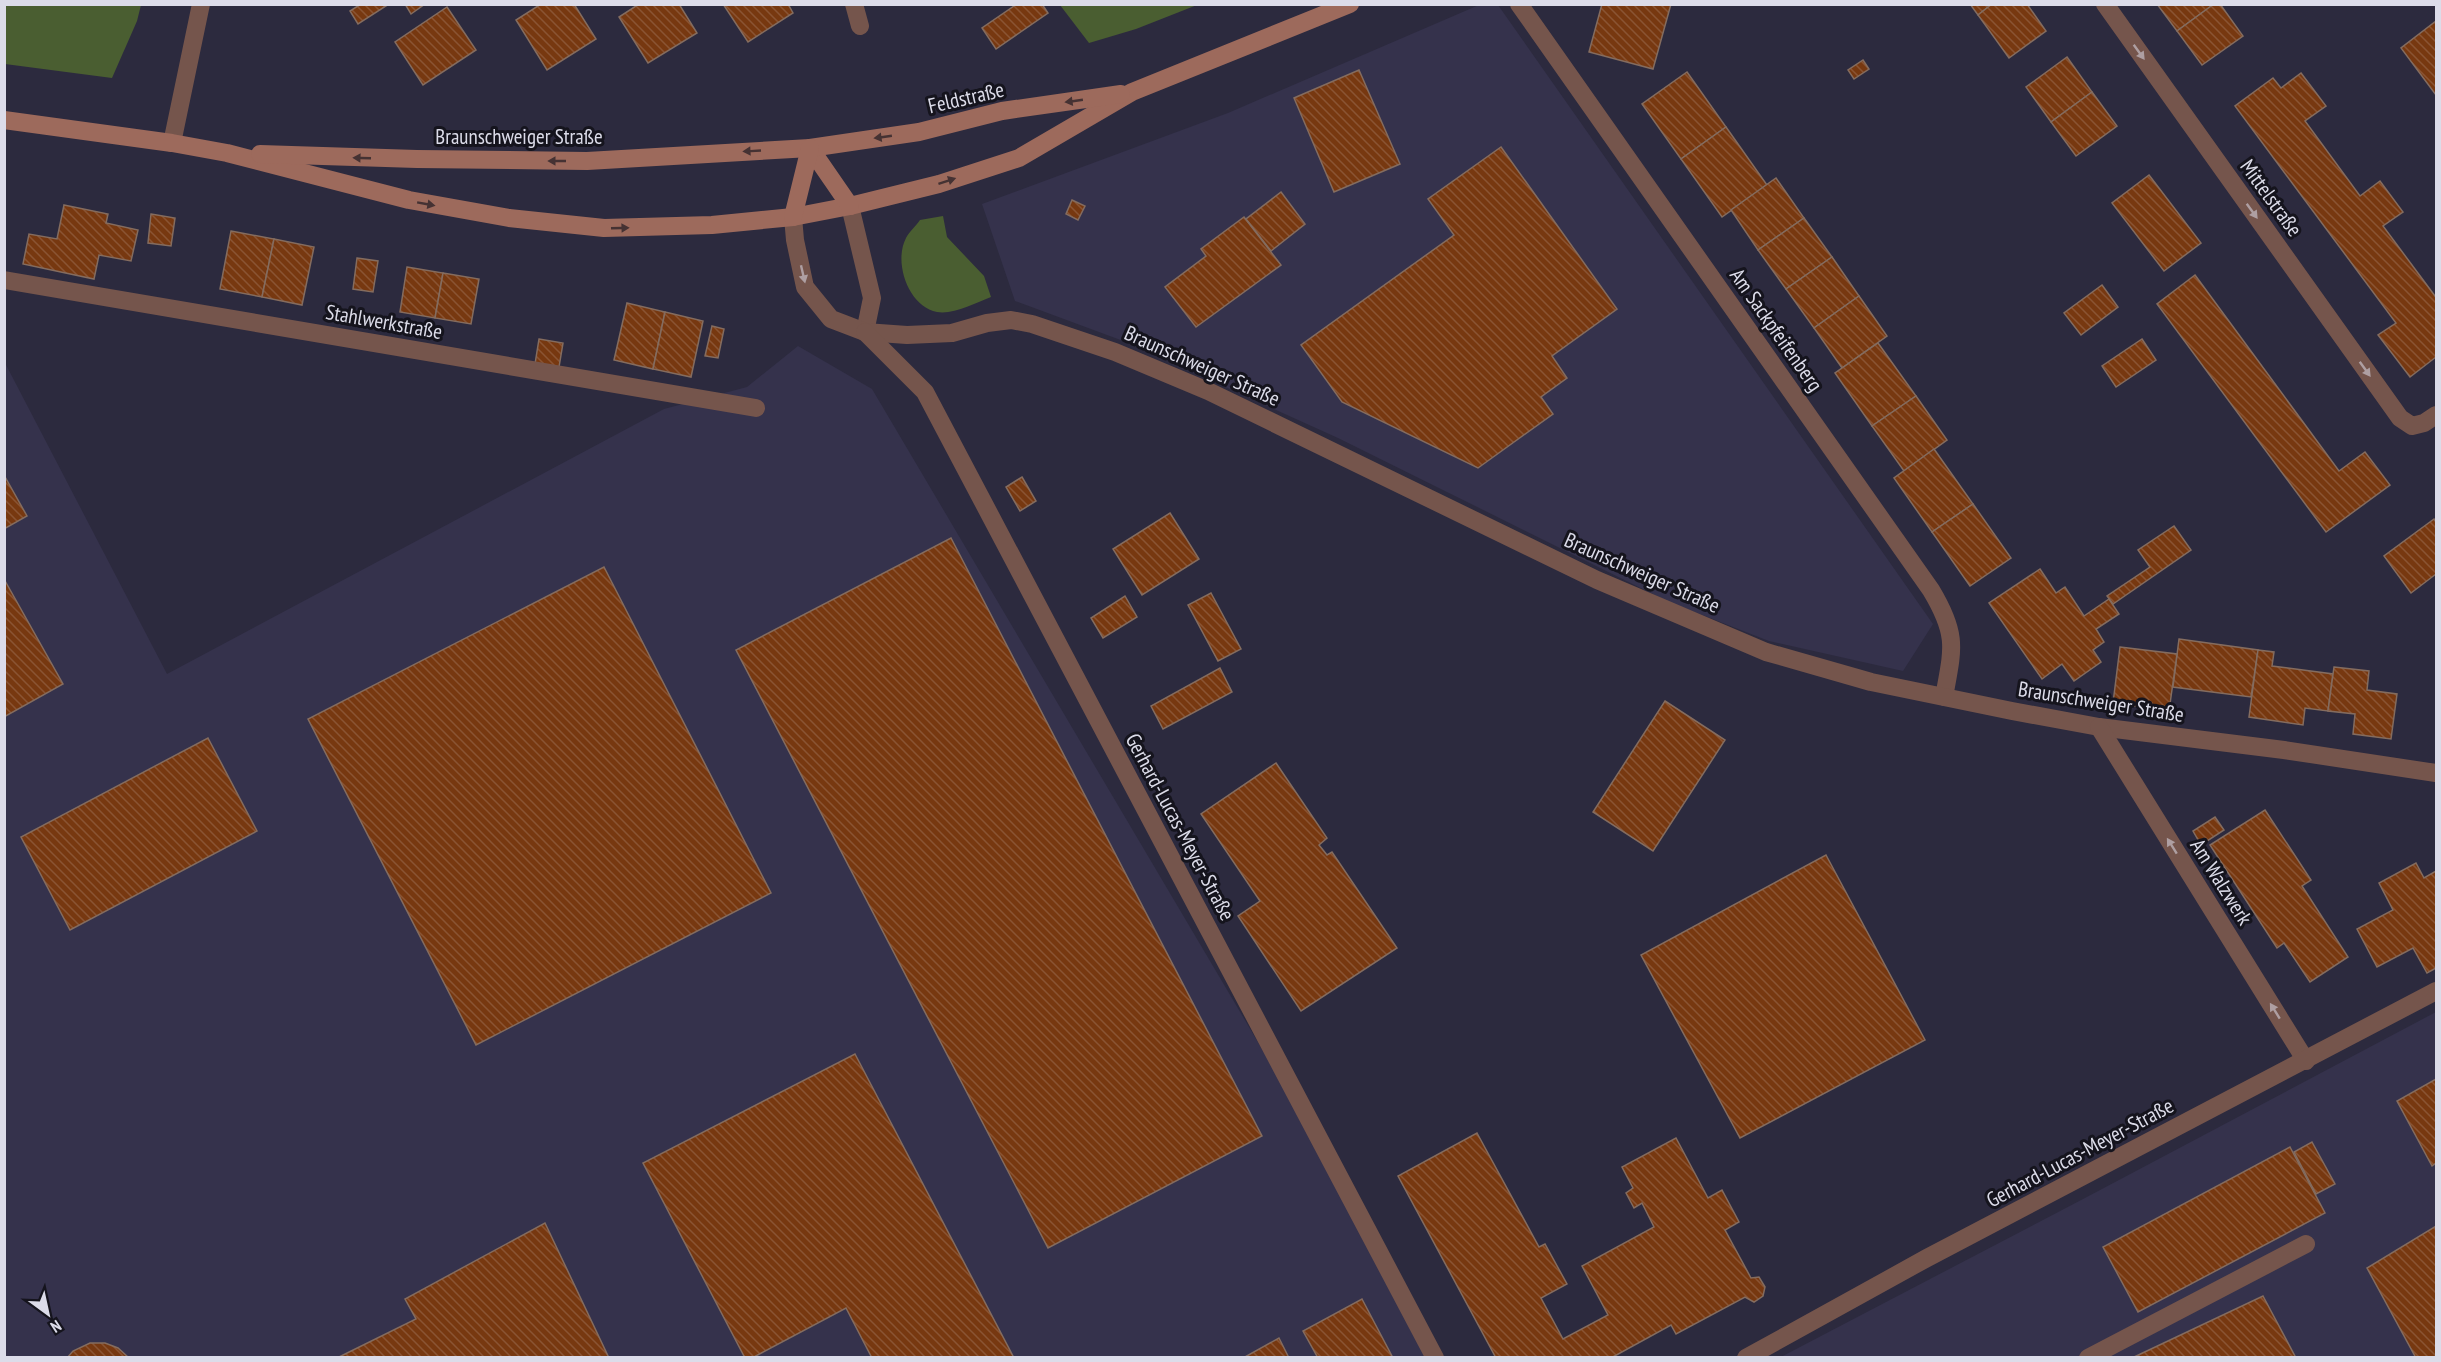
<svg xmlns="http://www.w3.org/2000/svg" width="2441" height="1362" viewBox="0 0 2441 1362" font-family="'PT Sans Narrow',sans-serif">
<style>
.built{fill:#35324c}
.green{fill:#4a5e31}
.building{fill:url(#building-back-hatch);stroke:#846c5f;stroke-width:1.5}
.lines{fill:none;stroke-linecap:round;stroke-linejoin:round}
.street{stroke:#75554c;stroke-width:18}
.secondary{stroke:#9d6a5c;stroke-width:18}
.oneway{fill:#ae9fa2}
.oneway2{fill:#453233}
.labels{text-anchor:middle;stroke-width:6;stroke-linejoin:round;paint-order:stroke}
.street-label{font-size:21px;fill:#dcdce9;stroke:#15141d}
</style>
<defs>
<pattern id="building-back-hatch" width="6" height="6" patternUnits="userSpaceOnUse" patternTransform="scale(1.5)"><rect width="6" height="6" fill="#773810"/><path d="M-1 5l2 2M0 0l6 6M5-1l2 2" fill="none" stroke="#8a5433"/></pattern>
</defs>
<rect width="100%" height="100%" fill="#2c2a3e"/>
<g class="built">
<path d="M1479,5h19l435,619 -30,47 -134,-30 -100,-39 -331,-164 -212,-96 -111,-41 -33,-97 246,-91z"/>
<path d="M798,346l74,43 572,968h-1439l-1,-996 163,313 497,-265 83,-22z"/>
<path d="M2436,1012v345l-657,1 306,-160z"/>
</g>
<g class="green">
<path d="M5,4h136v1l-4,16 -25,57 -107,-14z"/>
<path d="M1060,5h137l-61,24 -47,14z"/>
<path d="M943,216l4,21 37,39 7,21c-16,6 -38,18 -54,15 -28,-5 -44,-49 -31,-74 3,-6 10,-12 14,-18z"/>
</g>
<g class="building">
<path d="M361,4h28l-31,20 -8,-13z"/>
<path d="M405,4h20l-14,10z"/>
<path d="M541,4h33l22,35 -49,31 -31,-50z"/>
<path d="M639,4h40l18,29 -49,30 -29,-46z"/>
<path d="M723,4h65l5,9 -45,29z"/>
<path d="M1017,4h25l6,9 -52,36 -14,-21z"/>
<path d="M1602,4h69l-18,65 -64,-17z"/>
<path d="M1970,4h22l-14,11z"/>
<path d="M1992,4h35l19,27 -37,27 -31,-43z"/>
<path d="M2157,4h57l-37,27z"/>
<path d="M2214,4h6l23,32 -41,29 -25,-34z"/>
<path d="M447,7l29,43 -53,35 -28,-43z"/>
<path d="M2436,21v74l-35,-47z"/>
<path d="M2067,57l25,35 -41,30 -25,-35z"/>
<path d="M1863,60l6,9 -15,10 -6,-9z"/>
<path d="M1359,70l41,94 -66,28 -40,-94z"/>
<path d="M1687,72l39,55 -45,32 -39,-55z"/>
<path d="M2301,73l25,33 -21,15 55,75 20,-15 23,31 -20,14 52,70 1,-1v62l-26,20 -32,-42 18,-12 -161,-217 38,-28 8,10z"/>
<path d="M2092,92l25,34 -41,30 -25,-34z"/>
<path d="M1726,127l41,58 -45,32 -41,-58z"/>
<path d="M1501,147l116,162 -65,47 15,22 -26,19 12,17 -75,54 -136,-66 -41,-57 153,-110 -26,-36z"/>
<path d="M2149,175l52,68 -37,28 -52,-68z"/>
<path d="M1776,178l28,40 -46,32 -27,-40z"/>
<path d="M1281,192l24,32 -34,27 -25,-32z"/>
<path d="M1072,200l13,6 -7,14 -12,-6z"/>
<path d="M64,205l44,9 -2,9 32,7 -7,31 -32,-6 -5,24 -71,-15 6,-30 28,5z"/>
<path d="M151,214l24,4 -4,28 -23,-3z"/>
<path d="M1244,217l37,48 -85,62 -31,-40 41,-31 -5,-7z"/>
<path d="M1804,218l28,39 -46,32 -28,-39z"/>
<path d="M231,231l43,8 -12,58 -42,-8z"/>
<path d="M274,239l40,8 -12,58 -40,-8z"/>
<path d="M1832,257l27,39 -45,32 -28,-39z"/>
<path d="M357,258l21,3 -5,31 -20,-3z"/>
<path d="M407,267l36,6 -8,45 -35,-6z"/>
<path d="M443,273l36,6 -8,45 -36,-6z"/>
<path d="M2195,275l144,196 26,-19 25,33 -64,47 -169,-228z"/>
<path d="M2102,285l16,22 -37,28 -17,-22z"/>
<path d="M1859,296l28,40 -45,32 -28,-40z"/>
<path d="M627,303l38,9 -12,57 -39,-9z"/>
<path d="M665,312l38,9 -12,56 -38,-8z"/>
<path d="M712,326l12,3 -6,29 -13,-2z"/>
<path d="M539,339l24,4 -4,24 -24,-3z"/>
<path d="M2142,339l14,21 -40,27 -14,-21z"/>
<path d="M1878,343l38,53 -44,30 -37,-53z"/>
<path d="M1916,396l31,44 -43,31 -32,-45z"/>
<path d="M1934,449l39,55 -41,28 -38,-54z"/>
<path d="M4,475l23,41 -23,13z"/>
<path d="M1022,477l14,24 -16,10 -14,-24z"/>
<path d="M1973,504l38,54 -41,28 -38,-54z"/>
<path d="M1170,513l29,46 -57,36 -29,-46z"/>
<path d="M2434,519l2,3v52l-25,19 -27,-37z"/>
<path d="M2174,526l17,24 -78,54 -6,-8 43,-29 -12,-17z"/>
<path d="M951,538l311,598 -214,112 -312,-598z"/>
<path d="M604,567l167,326 -295,152 -168,-326z"/>
<path d="M2040,569l16,24 9,-6 19,29 25,-17 10,15 -23,15 8,13 -11,8 8,12 -27,19 -12,-17 -20,15 -53,-76z"/>
<path d="M4,579l59,105 -59,33z"/>
<path d="M1211,593l30,56 -23,12 -30,-56z"/>
<path d="M1125,596l12,21 -34,21 -12,-20z"/>
<path d="M2179,639l79,11 -7,47 -78,-10z"/>
<path d="M2120,647l57,7 -8,57 -56,-8z"/>
<path d="M2258,650l16,2 -2,14 61,8 -5,37 -23,-3 -2,17 -54,-8z"/>
<path d="M2334,667l35,4 -2,19 30,4 -6,45 -38,-5 2,-20 -27,-3z"/>
<path d="M1220,668l12,24 -69,37 -12,-23z"/>
<path d="M1665,701l60,39 -72,111 -60,-39z"/>
<path d="M208,738l49,93 -187,99 -49,-93z"/>
<path d="M1276,763l51,75 -8,7 8,10 5,-3 65,96 -96,63 -63,-95 22,-15 -59,-87z"/>
<path d="M2265,810l46,70 -9,6 46,71 -38,25 -26,-39 -7,5 -67,-103z"/>
<path d="M2215,817l9,13 -23,15 -8,-14z"/>
<path d="M1826,855l99,185 -185,98 -99,-183z"/>
<path d="M2416,863l8,15 12,-7v97l-9,5 -14,-25 -36,19 -20,-38 36,-19 -14,-27z"/>
<path d="M855,1054l159,304h-142l-26,-50 -94,50h-7l-102,-195z"/>
<path d="M2436,1079v84l-4,3 -35,-65z"/>
<path d="M1477,1133l62,114 6,-3 22,40 -26,14 22,41 45,-24 -26,-49 72,-39 -12,-24 -8,5 -8,-15 7,-5 -11,-21 54,-29 32,60 14,-8 17,32 -14,8 26,48 8,-1 6,10 -2,9 -9,6 -9,-5 -69,37 -5,-9 -60,33h-115l-98,-182z"/>
<path d="M2312,1142l23,42 -19,10 -22,-42z"/>
<path d="M2290,1147l35,66 -187,99 -35,-65z"/>
<path d="M545,1223l64,135h-272l79,-39 -11,-20z"/>
<path d="M2436,1226v132h-20l-49,-90z"/>
<path d="M2263,1296l33,62h-164z"/>
<path d="M1362,1299l31,59h-75l-15,-27z"/>
<path d="M1279,1338l10,20h-46z"/>
<path d="M90,1343h15l13,5 11,10h-62l6,-7z"/>
</g>
<g class="lines">
<g class="street">
<path d="M854,4l6,22"/>
<path d="M1519,4l412,586c27,45 22,58 13,107"/>
<path d="M2105,4l295,414 12,8 12,-3 12,-8"/>
<path d="M172,143l29,-139"/>
<path d="M850,206l22,92 -7,34"/>
<path d="M793,217l2,23 10,47 26,32 34,13 42,3 45,-2 35,-10 24,-3 21,4 83,28 93,39 389,189 169,72 105,30 141,29 87,16 185,23 152,23"/>
<path d="M4,280l752,128"/>
<path d="M865,332l60,60 510,966"/>
<path d="M2099,727l207,334"/>
<path d="M1746,1358l181,-100 509,-267"/>
<path d="M2088,1358l218,-114"/>
</g>
<g class="secondary">
<path d="M4,120l168,23 55,10 182,47 100,18 95,10 108,-3 81,-8 57,-11 89,-22 80,-26 113,-66 218,-88"/>
<path d="M810,148l40,58"/>
<path d="M260,154l157,5 170,2 223,-13 109,-16 83,-21 119,-17"/>
<path d="M793,217l17,-69"/>
</g>
</g>
<defs><path id="oneway-solid" d="M-6-.8H1V-3.2L6.5 0L1 3.2V.8H-6Z" transform="scale(1.5)"/></defs>
<g class="oneway">
<use href="#oneway-solid" transform="translate(2139 52) rotate(54)"/>
<use href="#oneway-solid" transform="translate(2252 211) rotate(54)"/>
<use href="#oneway-solid" transform="translate(803 274) rotate(77)"/>
<use href="#oneway-solid" transform="translate(2365 369) rotate(54)"/>
<use href="#oneway-solid" transform="translate(2172 846) rotate(-122)"/>
<use href="#oneway-solid" transform="translate(2275 1011) rotate(-122)"/>
</g>
<g class="oneway2">
<use href="#oneway-solid" transform="translate(1074 101) rotate(172)"/>
<use href="#oneway-solid" transform="translate(883 137) rotate(172)"/>
<use href="#oneway-solid" transform="translate(752 151) rotate(177)"/>
<use href="#oneway-solid" transform="translate(362 158) rotate(-178)"/>
<use href="#oneway-solid" transform="translate(557 161) rotate(-180)"/>
<use href="#oneway-solid" transform="translate(947 181) rotate(-18)"/>
<use href="#oneway-solid" transform="translate(426 204) rotate(10)"/>
<use href="#oneway-solid" transform="translate(620 228) rotate(-2)"/>
</g>
<g class="labels">
<g class="street-label">
<text transform="translate(966 98) rotate(-13)" y="7">Feldstraße</text>
<text x="519" y="144">Braunschweiger Straße</text>
<text transform="translate(2271 198) rotate(54)" y="7">Mittelstraße</text>
<text transform="translate(384 322) rotate(10)" y="7">Stahlwerkstraße</text>
<text transform="translate(1776 330) rotate(55)" y="7">Am Sackpfeifenberg</text>
<text transform="translate(1202 366) rotate(24)" y="7">Braunschweiger Straße</text>
<text transform="translate(1642 573) rotate(24)" y="7">Braunschweiger Straße</text>
<text transform="translate(2101 702) rotate(9)" y="7">Braunschweiger Straße</text>
<text transform="translate(1180 827) rotate(62)" y="7">Gerhard-Lucas-Meyer-Straße</text>
<text transform="translate(2221 882) rotate(58)" y="7">Am Walzwerk</text>
<text transform="translate(2080 1153) rotate(-28)" y="7">Gerhard-Lucas-Meyer-Straße</text>
</g>
</g>
<rect width="2441" height="1362" fill="none" stroke="#dcdce9" stroke-width="12"/>
<g transform="translate(48 1314) rotate(147)" stroke="#15141d" stroke-width="4.5" paint-order="stroke">
<path d="M0-4.5L10 22L0 15L-10 22Z" fill="#dcdce9"/>
<text y="-9" font-size="16" font-weight="bold" text-anchor="middle" fill="#dcdce9">N</text>
</g>
</svg>
